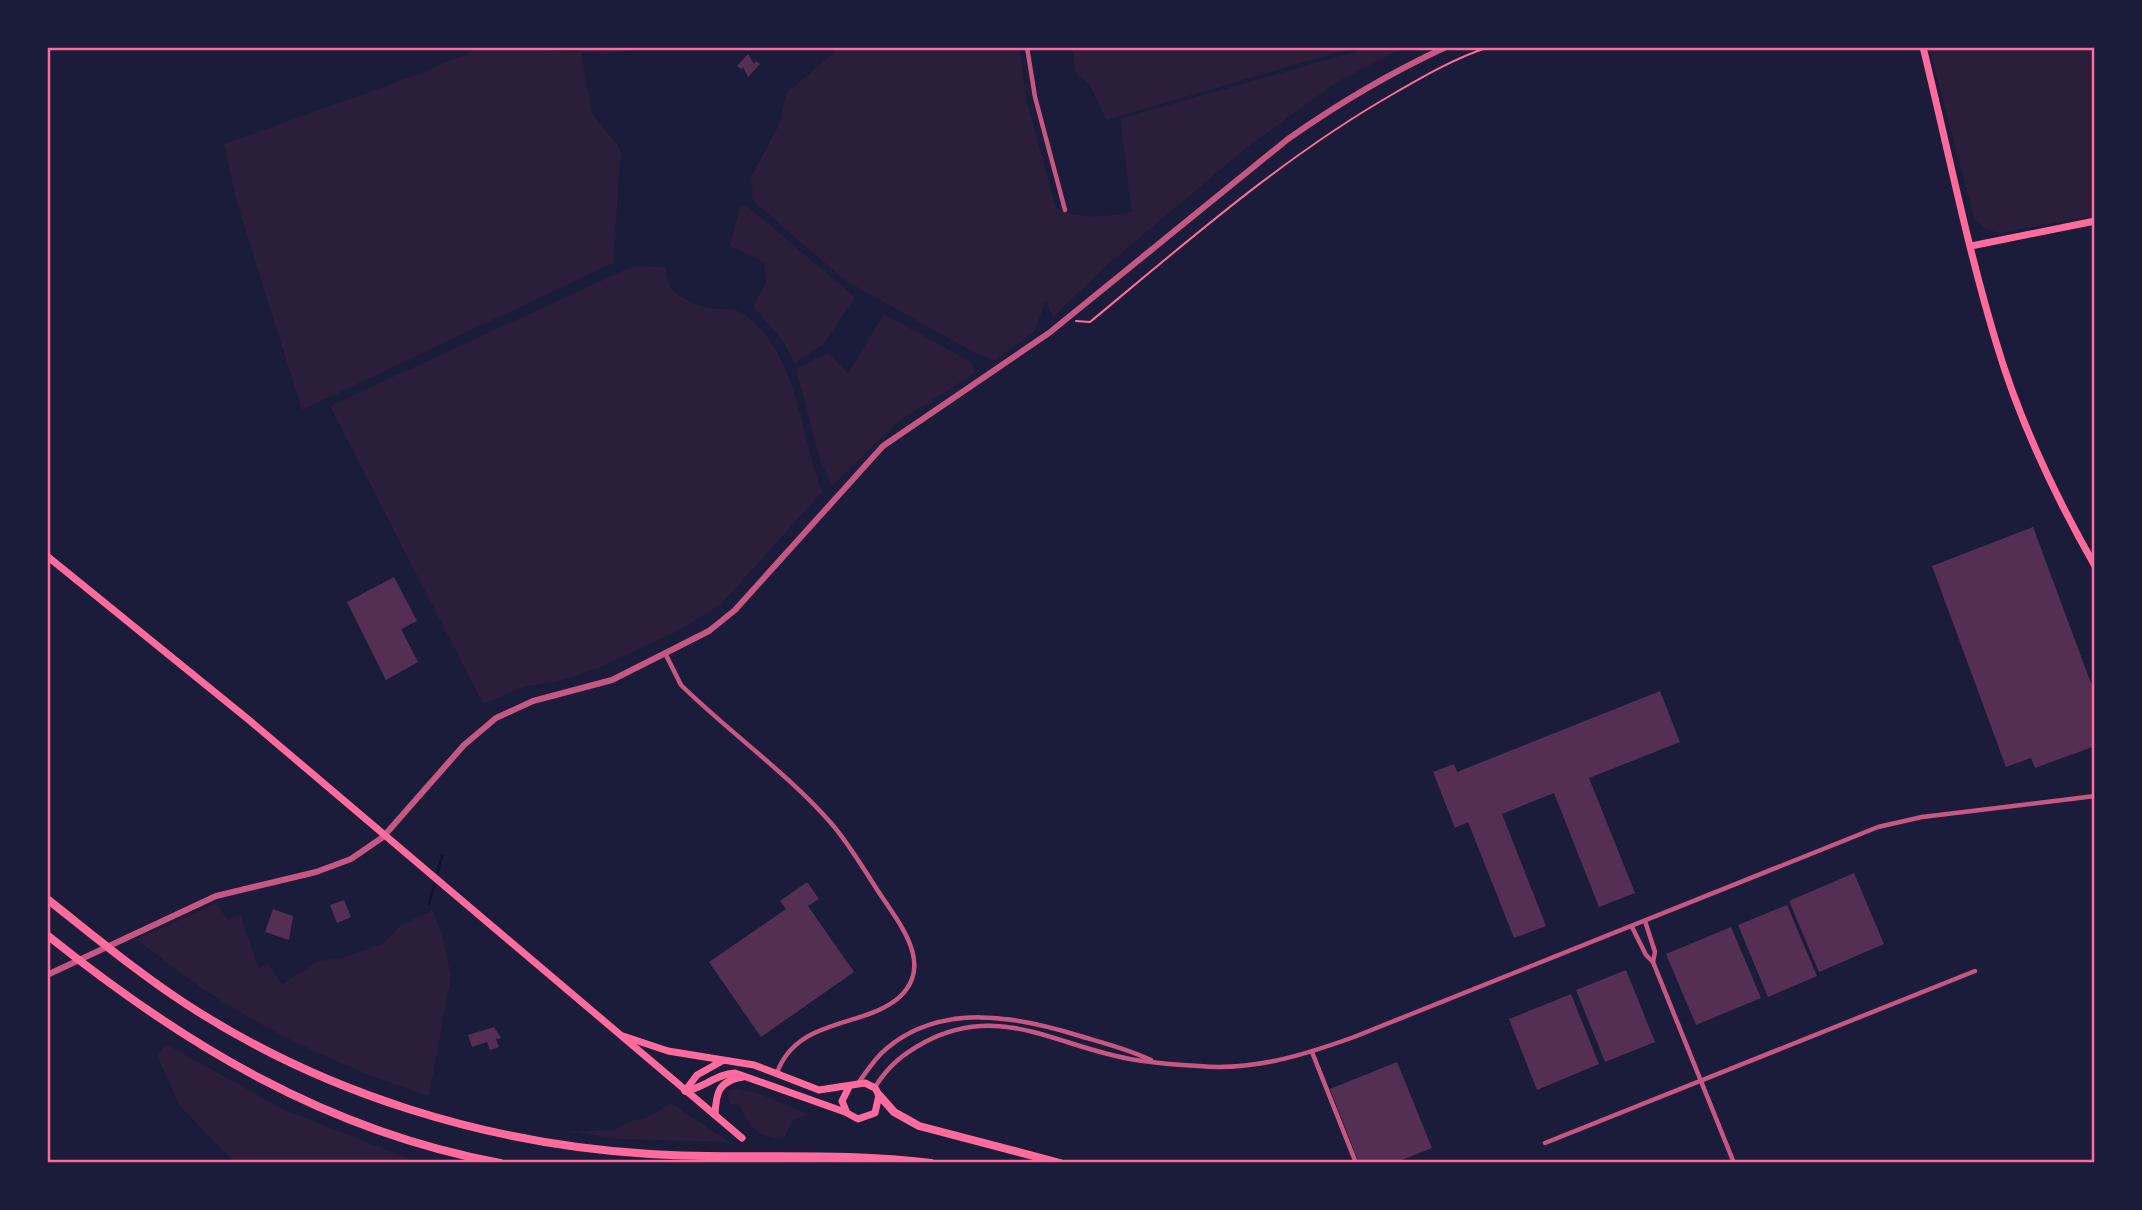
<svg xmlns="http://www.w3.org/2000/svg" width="2142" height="1210" viewBox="0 0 2142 1210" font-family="Karla,sans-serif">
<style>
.green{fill:#2a1e3b}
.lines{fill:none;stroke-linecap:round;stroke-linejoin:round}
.stream{stroke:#12122b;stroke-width:2.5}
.building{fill:#542f53}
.path{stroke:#ff6b9d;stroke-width:2}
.minor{stroke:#c65784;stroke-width:4.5}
.tertiary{stroke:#c65784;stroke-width:6}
.secondary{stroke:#ff6b9d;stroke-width:7}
.trunk{stroke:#ff6b9d;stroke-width:8}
.neatline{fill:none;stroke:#ff6b9d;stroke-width:2.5}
</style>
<rect width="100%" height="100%" fill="#1b1b3a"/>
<g class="green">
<path d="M482,47c34,0 65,5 98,5v-5h83l-60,7 -22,-2 11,61 29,37 -8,113 -311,147 -65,-207 -13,-59 195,-70z"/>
<path d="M853,47h166l8,55 29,106c24,12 49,9 76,4l-12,-93 251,-72h34l-68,35 -92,67 -139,117 -53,51 -7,-16 -12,31 -39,28 -18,-6 -131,-73 -92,-79 -3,-25 29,-54 6,-30 50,-42z"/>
<path d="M1072,47h284l-250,73 -16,-35 -14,-11z"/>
<path d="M1929,47h166v169l-97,17 -14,-5 -10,-10z"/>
<path d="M740,205h6l109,92 -32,48 -29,18 -10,-21 -31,-36 13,-23 -2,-21 -34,-16z"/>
<path d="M633,266l32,1 5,21c9,7 18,14 28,17 13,6 35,1 46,9 55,40 56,120 78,178l-101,112 -43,27 -80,37 -30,11 -45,8 -40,17 -153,-298z"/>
<path d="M884,314l87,48 4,11 -76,48 -67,65 -12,-26 -24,-91 32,-16 20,20z"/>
<path d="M216,903l12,17 12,-6 19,55 8,-6 15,21 36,-23 25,-3 40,-15 20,-19 30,-14 10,29 8,37 -22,120c-106,-34 -207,-85 -292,-157z"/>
<path d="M166,1044l117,65 137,54h-185l-56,-58 -22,-50z"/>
<path d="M737,1089l20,4 51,21 -16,7 -8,18c-30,-2 -31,-10 -45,-34l-10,-1 -2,-13z"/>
<path d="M671,1103l58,39 -111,-3 -51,-8 47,-1 16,-9 15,-2z"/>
</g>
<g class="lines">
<path class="stream" d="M429,904l13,-48"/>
</g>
<g class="building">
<path d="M748,54l6,10 2,-3 4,3 -12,13 -5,-10 -2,2 -4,-3z"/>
<path d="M2033,527l62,167v52l-60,22 -4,-10 -25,9 -74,-201z"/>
<path d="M394,577l23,44 -16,8 17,33 -32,18 -39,-78z"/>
<path d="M1660,691l20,51 -91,36 46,115 -36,14 -45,-114 -52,21 44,112 -32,12 -46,-116 -13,6 -22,-56 21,-8 3,8z"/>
<path d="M1854,873l30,71 -65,28 -30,-71z"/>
<path d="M807,882l12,17 -11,7 46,66 -93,65 -52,-75 77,-53 -6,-8z"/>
<path d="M344,900l7,17 -14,6 -7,-18z"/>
<path d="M1787,905l30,71 -49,21 -30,-72z"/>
<path d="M273,909l20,7 -4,24 -24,-8z"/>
<path d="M1731,927l30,71 -65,27 -30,-71z"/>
<path d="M1626,970l29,72 -50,20 -29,-72z"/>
<path d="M1571,994l28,70 -62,26 -28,-71z"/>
<path d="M494,1027l7,11 -5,1 3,8 -9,3 -3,-8 -15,5 -4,-12z"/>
<path d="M1397,1062l35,86 -38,15h-35l-29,-74z"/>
</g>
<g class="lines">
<path class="path" d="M1076,321l14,1c98,-81 193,-165 303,-228 31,-18 62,-36 96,-47"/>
<g class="minor">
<path d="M1027,47l8,50 30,113"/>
<path d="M666,655l15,30c48,47 105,87 150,138 19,22 35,50 51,74 21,31 53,72 14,103 -37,28 -100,19 -119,73"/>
<path d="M1645,921l10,31 -2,10"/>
<path d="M1632,927l14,28 7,7 81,201"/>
<path d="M1312,1052l44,111"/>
<path d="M859,1082c8,-11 16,-24 27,-33 55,-47 131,-33 194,-13 24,7 48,13 71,24"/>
<path d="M875,1087c14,-22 28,-33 50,-45 77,-41 136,7 211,18 20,3 42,5 63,6 54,5 105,-11 155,-29l524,-210 44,-10 173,-21"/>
<path d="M1545,1143l430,-172"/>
</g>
<path class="tertiary" d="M47,975l169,-79 100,-24 35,-13 32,-22 81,-92 32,-27 37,-17 79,-21 97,-49 26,-21 148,-164 166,-113 239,-194c51,-36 102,-66 158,-92"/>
<g class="secondary">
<path d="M1923,47c24,98 44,199 73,295 23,78 59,154 99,224"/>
<path d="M1971,246l124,-25"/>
<path d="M47,556l202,164 493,418"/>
<path d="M623,1036l45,15 86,14 65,25 46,-7 10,5 4,7 -4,18 -17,6 -11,-6 -5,-12 7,-14"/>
<path d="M685,1091c19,-3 31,-17 50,-18l110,39"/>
<path d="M685,1091l12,-16 25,-14"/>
<path d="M715,1115c1,-22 3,-34 28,-38"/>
</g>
<g class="trunk">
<path d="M47,899c46,36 90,73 139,105 138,90 301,140 464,150 94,6 187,-3 281,9"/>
<path d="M47,935c136,109 279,196 453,228"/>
<path d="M879,1095l15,17 25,14 141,37"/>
</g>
</g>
<rect width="2142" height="1210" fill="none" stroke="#1b1b3a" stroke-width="98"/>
<rect x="49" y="49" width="2044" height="1112" class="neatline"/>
</svg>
